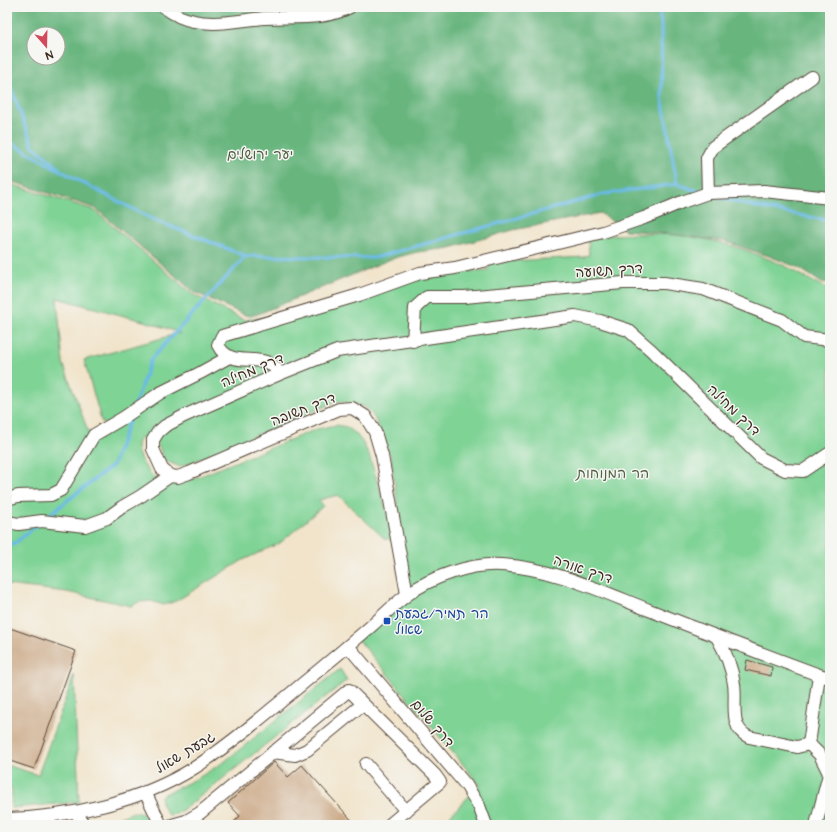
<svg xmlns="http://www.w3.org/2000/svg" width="837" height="832" viewBox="0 0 837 832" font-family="'Architects Daughter','Playpen Sans Hebrew',sans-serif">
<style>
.green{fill:#7fd395;stroke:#5d7e5a;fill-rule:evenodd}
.forest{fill:#67b57e;stroke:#51704e;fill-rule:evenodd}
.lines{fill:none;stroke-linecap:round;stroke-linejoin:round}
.stream{stroke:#69bae4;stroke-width:3.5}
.building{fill:#ccaa89}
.minor-casing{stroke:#564638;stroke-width:14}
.minor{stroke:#fff;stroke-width:12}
.transit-dot{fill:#1a4fb4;stroke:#f6f6f2;stroke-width:1.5}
.labels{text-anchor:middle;stroke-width:3;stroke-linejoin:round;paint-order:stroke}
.park-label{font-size:14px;fill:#4f5d42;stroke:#f6f6f2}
.street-label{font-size:14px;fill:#3b2a1e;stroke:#f6f6f2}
.transit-label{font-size:14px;fill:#164399;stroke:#f6f6f2;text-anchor:start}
</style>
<rect width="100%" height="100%" fill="#f6f6f2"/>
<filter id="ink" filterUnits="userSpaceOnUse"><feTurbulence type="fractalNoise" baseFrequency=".025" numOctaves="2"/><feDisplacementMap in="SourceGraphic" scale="8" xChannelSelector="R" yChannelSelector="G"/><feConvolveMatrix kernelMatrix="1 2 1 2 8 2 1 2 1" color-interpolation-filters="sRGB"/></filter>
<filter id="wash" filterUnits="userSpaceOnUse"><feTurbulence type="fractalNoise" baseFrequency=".012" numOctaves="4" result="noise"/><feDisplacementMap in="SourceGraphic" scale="16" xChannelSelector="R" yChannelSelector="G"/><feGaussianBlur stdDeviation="0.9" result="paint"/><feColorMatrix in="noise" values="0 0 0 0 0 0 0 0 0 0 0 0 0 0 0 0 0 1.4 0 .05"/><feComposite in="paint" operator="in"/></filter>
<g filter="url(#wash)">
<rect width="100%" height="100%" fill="#f1e4cb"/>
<g class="green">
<path d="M7,183l87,27 98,84 52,26 65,-9 118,-37 61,-4 2,-8 95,-5v-1l4,-1 -1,-17c42,-6 88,-6 130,4 21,5 41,13 60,21 15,5 39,24 52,25v537h-389l39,-40 -123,-147 51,-54 -17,-127 -17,-40 -8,-10 -28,-6 -158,66 -16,-7 -7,-18 -16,-5c-1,2 -4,6 -4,8 -1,11 13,32 23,36 10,2 18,1 28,0l129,-52 19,-4 11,2 9,7 7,9 6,12 19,60 5,25 -8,-1 -47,-44 -19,5 4,6 -43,37 -37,17 -67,41 -12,4 -13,-4 -12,1 -8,4 -64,-14 -60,-7zM57,298l94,25 29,10 -96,27 18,63 13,5 -15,11 -12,-8 -25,-68z"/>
<path d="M340,669l7,11 -159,126 -12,8 -8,1 -7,-12v-7l37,-18 26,-16z"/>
<path d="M74,675l5,127 -68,6 1,-19h-5v-24l31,10z"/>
<path d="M134,812l9,2 5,8 -1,3h-38l3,-5z"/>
</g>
<path class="forest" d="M7,7h823v275l-8,1 -23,-15 -30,-12 -45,-15 -54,-7 -45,-4 -25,-17 -87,17 -63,18 -33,4 -26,7 -133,55 -7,2 -6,-1 -51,-23 -99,-84 -88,-28zM34,34h24v24h-24z"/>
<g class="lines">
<g class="stream">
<path d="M658,7l3,17 1,73 15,87"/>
<path d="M7,78l26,68 26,22"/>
<path d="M7,143l6,1 68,38 73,38 92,36 128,2 230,-64 73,-10 24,8"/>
<path d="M719,197c36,12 74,16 111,24"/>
<path d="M134,407l17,-48 95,-103"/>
<path d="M45,518l68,-53 17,-47"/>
<path d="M7,545l8,-2 21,-17"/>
</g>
</g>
<g id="blocks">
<g class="building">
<path d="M7,627l69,24 -42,118 -27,-9z"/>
<path d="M747,660l25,7 -1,9 -26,-6z"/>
<path d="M274,762l14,15 14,-12 54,60h-125l9,-9 -12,-13z"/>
</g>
</g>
</g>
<g filter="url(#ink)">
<use href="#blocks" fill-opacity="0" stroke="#564638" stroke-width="1"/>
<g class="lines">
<defs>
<g id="minor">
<path d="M164,7c9,7 18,12 30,14 22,5 47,-1 70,-3 29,-2 59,3 86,-11"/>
<path d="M708,193l-1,-35 6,-11 99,-70"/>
<path d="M413,341l2,-33 12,-11h37l159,-14h41l39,6 79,31 22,17 26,3"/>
<path d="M277,375l-1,-7c-3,-2 -7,-5 -10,-6 -18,-5 -38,3 -48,-17l4,-9 137,-41 61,-22 35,-5 148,-36 41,-14 38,-16 26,-9 56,-2 66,7"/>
<path d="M170,476l-8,-7 -9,-20v-9l5,-8 7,-6 19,-10 93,-41 60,-24 238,-35 25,5 28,9 23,20 110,108 24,12 18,1 27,-18"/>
<path d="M170,476l8,1 11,-4 150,-64 13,-1 13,8 10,16 7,24 25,138"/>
<path d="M7,499l11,-3 33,-1 10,-5 33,-55 29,-17 37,-25 40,-20 29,-16"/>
<path d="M7,522l12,2 23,-3 43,5 22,-8 15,-11 19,-11 29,-20"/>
<path d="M717,637c8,14 15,31 17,47 3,18 -6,44 15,53l48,10 12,-3"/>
<path d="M348,646l118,139 13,21 7,19"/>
<path d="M809,744l10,-69"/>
<path d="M809,744l11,11 10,20"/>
<path d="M273,752l22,3 12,-5 56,-46"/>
<path d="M366,764l40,47"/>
<path d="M145,792l16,33"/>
<path d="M76,812l8,13"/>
<path d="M7,819c63,-2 133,-17 187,-51 30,-19 57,-42 84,-64 30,-25 61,-50 91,-76 13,-11 24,-23 38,-33 24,-18 64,-32 94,-30 52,3 100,26 148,45 56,22 113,44 170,65l11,3"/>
<path d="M172,825l14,-4 14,-8 149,-123 86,85 5,7 -51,43"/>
<path d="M816,825l13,-51"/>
</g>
</defs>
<use href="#minor" class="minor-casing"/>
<use href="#minor" class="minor"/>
</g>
</g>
<rect class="transit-dot" x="383" y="617" width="8" height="8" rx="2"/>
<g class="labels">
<g class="park-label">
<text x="260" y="159">יער ירושלים</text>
<text x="613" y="478">הר המנוחות</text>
</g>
<g class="street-label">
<text transform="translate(609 270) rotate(-4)" y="5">דרך תשועה</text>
<text transform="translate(252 370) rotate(-23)" y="5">דרך מחילה</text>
<text transform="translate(303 409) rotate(-21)" y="5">דרך תשובה</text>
<text transform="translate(734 410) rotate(44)" y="5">דרך מחילה</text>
<text transform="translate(583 569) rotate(19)" y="5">דרך אורה</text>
<text transform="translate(433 723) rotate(50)" y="5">דרך שלום</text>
<text transform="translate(185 752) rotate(-31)" y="5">גבעת שאול</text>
</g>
<g class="transit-label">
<text x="395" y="618">הר תמיר/גבעת<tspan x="395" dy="16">שאול</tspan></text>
</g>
</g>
<rect width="837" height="832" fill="none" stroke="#f6f6f2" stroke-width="24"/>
<g transform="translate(46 46) rotate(160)"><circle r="19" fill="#f6f6f2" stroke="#aba49d"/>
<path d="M0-3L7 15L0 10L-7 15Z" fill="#d1495b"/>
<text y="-6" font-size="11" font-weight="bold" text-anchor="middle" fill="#3b2a1e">N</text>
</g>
</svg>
